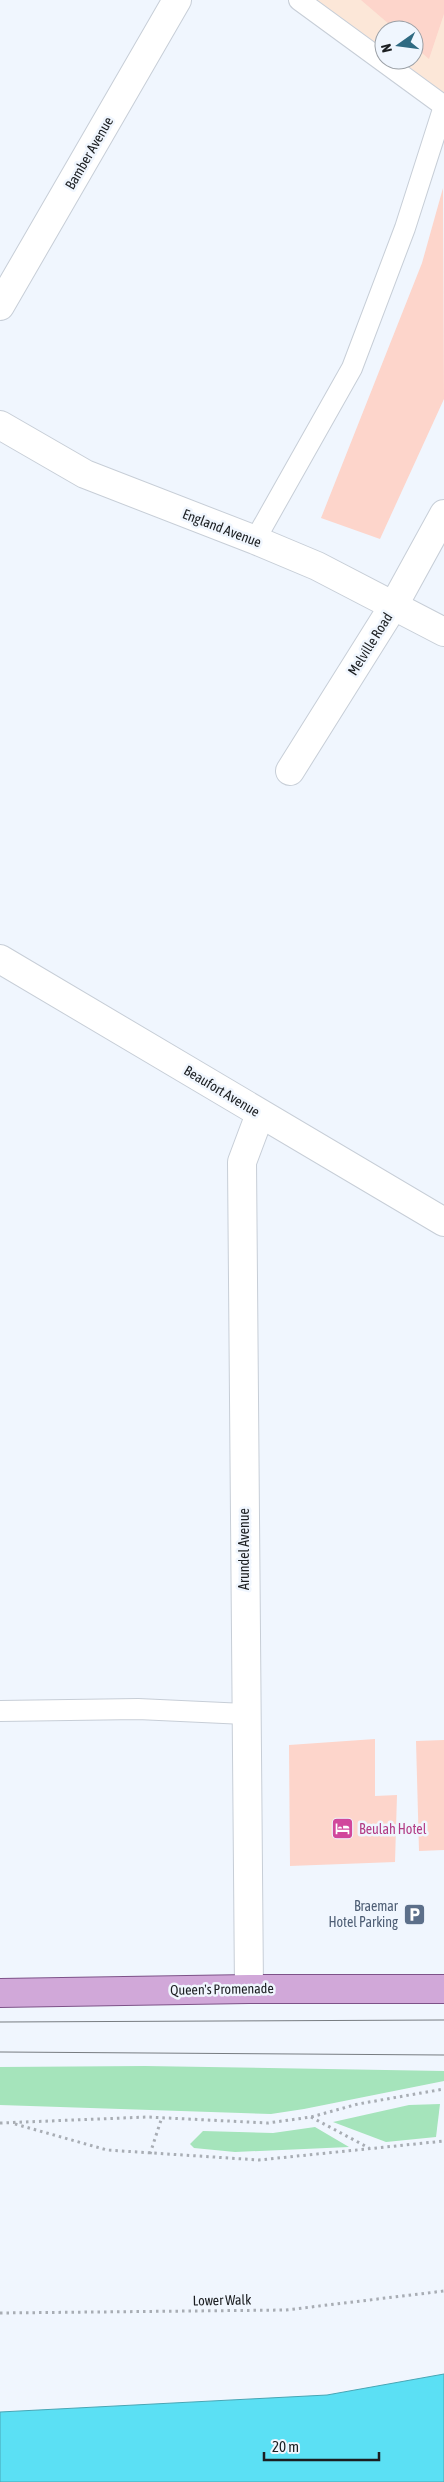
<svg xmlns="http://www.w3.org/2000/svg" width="444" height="2482" viewBox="0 0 444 2482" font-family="'Asap Condensed',sans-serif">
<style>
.commercial{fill:#fce7d8}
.green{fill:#a5e4bb}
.water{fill:#5be0f4;stroke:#48a6b5}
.building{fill:#fdd5cb}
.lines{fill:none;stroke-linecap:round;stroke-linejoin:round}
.service-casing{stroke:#c7ced7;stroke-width:22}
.minor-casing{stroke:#c7ced7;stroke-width:30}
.primary-casing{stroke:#7d5288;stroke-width:30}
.path{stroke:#a8adb4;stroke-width:3;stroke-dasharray:2.5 4;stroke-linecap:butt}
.service{stroke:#fff;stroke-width:20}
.minor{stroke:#fff;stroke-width:28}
.primary{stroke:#d1a8d9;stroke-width:28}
.tram{stroke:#777c81;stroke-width:1}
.labels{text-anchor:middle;stroke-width:5;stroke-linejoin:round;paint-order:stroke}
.street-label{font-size:14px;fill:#1b1e21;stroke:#f0f6fe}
.hotel-label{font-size:14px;fill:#b23c85;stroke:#f0f6fe;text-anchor:start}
.service-label{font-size:14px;fill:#4e5e75;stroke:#f0f6fe;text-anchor:end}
</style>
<rect width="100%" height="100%" fill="#f0f6fe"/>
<path class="commercial" d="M308,0h136v101l-55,-41h25v-30h-30v26z"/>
<g class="green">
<path d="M145,2066l299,5v10l-140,28 -33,5 -271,-9v-38z"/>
<path d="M440,2104l-4,33 -50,5 -53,-20 76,-17z"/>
<path d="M315,2127l34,20 -114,5 -41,-4 -4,-4 13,-13 70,2z"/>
</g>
<path class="water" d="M444,2374v108h-444v-70l327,-17z"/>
<g class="building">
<path d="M361,0h83v14l-15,45 -15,-13v-16h-18z"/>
<path d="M443,188l1,211 -64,140 -59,-21 101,-255z"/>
<path d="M375,1739v57l22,-1 -2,67 -105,4 -1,-121z"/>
<path d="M444,1740v110l-25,1 -3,-110z"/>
</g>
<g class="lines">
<defs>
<g id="service">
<path d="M299,0l145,106"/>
<path d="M255,540l97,-172 53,-140 39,-122"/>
<path d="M0,1711l138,-2 107,5"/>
</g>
<g id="minor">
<path d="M0,306l177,-306"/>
<path d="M0,425l85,49 170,66 62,26 127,66"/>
<path d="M290,771l104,-166 50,-91"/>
<path d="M0,959l444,263"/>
<path d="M249,1989l-7,-827 18,-48"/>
</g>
<path id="primary" d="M0,1993l249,-4h195"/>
</defs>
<use href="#service" class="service-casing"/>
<use href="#minor" class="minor-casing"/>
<use href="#primary" class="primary-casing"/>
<g class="path">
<path d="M311,2117l58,31"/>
<path d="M0,2123l147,-6 121,6 43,-6 47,-13 86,-15"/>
<path d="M15,2124l92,26 152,10 185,-19"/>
<path d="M150,2154l12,-37"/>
<path d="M0,2313l286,-3 158,-19"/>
</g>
<use href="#service" class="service"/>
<use href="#minor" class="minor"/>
<use href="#primary" class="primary"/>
<g class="tram">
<path d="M0,2022l444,-2"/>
<path d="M0,2052l444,3"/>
</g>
</g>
<defs>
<symbol id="hotel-square" viewBox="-11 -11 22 22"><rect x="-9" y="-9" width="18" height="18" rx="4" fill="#d1479c" stroke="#f0f6fe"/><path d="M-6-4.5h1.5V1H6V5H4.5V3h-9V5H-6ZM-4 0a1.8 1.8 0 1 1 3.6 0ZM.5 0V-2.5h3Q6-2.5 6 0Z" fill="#fff"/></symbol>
<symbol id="parking-square" viewBox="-11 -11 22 22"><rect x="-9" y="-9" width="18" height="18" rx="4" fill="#5c6f8a" stroke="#f0f6fe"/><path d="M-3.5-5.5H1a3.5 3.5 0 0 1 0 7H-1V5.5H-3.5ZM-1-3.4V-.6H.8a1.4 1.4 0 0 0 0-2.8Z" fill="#fff"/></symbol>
</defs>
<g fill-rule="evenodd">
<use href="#hotel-square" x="330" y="1816" width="25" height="25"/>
<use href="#parking-square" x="402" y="1902" width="25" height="25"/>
</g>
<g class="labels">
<g class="street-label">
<text transform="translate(89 153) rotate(-60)" y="5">Bamber Avenue</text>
<text transform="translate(222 528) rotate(21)" y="5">England Avenue</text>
<text transform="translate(370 644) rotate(-58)" y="5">Melville Road</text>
<text transform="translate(222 1091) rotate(31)" y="5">Beaufort Avenue</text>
<text transform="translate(244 1549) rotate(-90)" y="5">Arundel Avenue</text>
<text transform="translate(222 1989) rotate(-1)" y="5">Queen's Promenade</text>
<text transform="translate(222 2300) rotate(-1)" y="5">Lower Walk</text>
</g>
<g class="hotel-label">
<text x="359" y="1834">Beulah Hotel</text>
</g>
<g class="service-label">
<text x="398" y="1911">Braemar<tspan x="398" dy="16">Hotel Parking</tspan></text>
</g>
</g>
<g transform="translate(399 45) rotate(256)"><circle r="24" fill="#f0f6fe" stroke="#9ba0a6"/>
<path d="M0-4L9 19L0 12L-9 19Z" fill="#2f6a82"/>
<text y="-8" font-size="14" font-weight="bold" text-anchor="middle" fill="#1b1e21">N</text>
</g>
<path d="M264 2452v8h115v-8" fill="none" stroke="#1b1e21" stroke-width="2.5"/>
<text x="272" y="2452" font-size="15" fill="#1b1e21" stroke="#f0f6fe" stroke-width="4" paint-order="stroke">20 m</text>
</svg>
